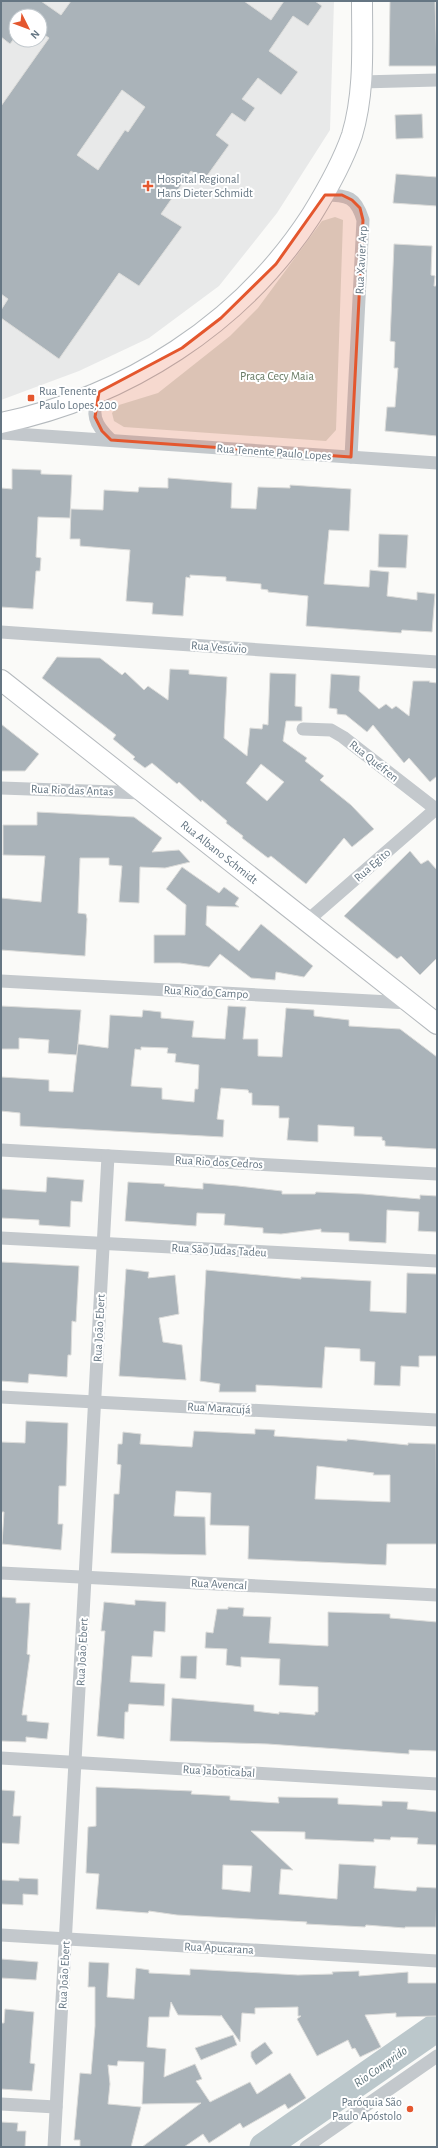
<svg xmlns="http://www.w3.org/2000/svg" width="438" height="2148" viewBox="0 0 438 2148" font-family="'Alegreya Sans',sans-serif">
<style>
.built{fill:#e8e9e9;fill-rule:evenodd}
.green{fill:#dadfd7}
.lines{fill:none;stroke-linecap:round;stroke-linejoin:round}
.river{stroke:#bbc7cb;stroke-width:29}
.building{fill:#aab3b9;stroke:#dcdcda;fill-rule:evenodd}
.primary-casing{stroke:#b5babe;stroke-width:22}
.street{stroke:#c3c8cc;stroke-width:13}
.primary{stroke:#fff;stroke-width:20}
.marked{fill:#e4572e;fill-opacity:0.2;stroke:#e4572e;stroke-width:3;stroke-linejoin:round}
.poi-dot{fill:#e4572e;stroke:#fff;stroke-width:1.5}
.labels{text-anchor:middle;stroke-width:4;stroke-linejoin:round;paint-order:stroke}
.poi-label{font-size:12px;fill:#657683;stroke:#fff;text-anchor:start}
.street-label{font-size:12px;fill:#657683;stroke:#fff}
.park-label{font-size:12px;fill:#687a64;stroke:#fff}
.water-label{font-size:13px;font-style:italic;fill:#60757c;stroke:#fff}
</style>
<rect width="100%" height="100%" fill="#fafaf8"/>
<path class="built" d="M1,1h333l-4,129 -53,83 -58,73 -70,52 -70,33 -78,29zM16,16h24v24h-24z"/>
<path class="green" d="M335,217l8,3 -7,210 -10,11 -202,-14 -10,-6 -2,-8 7,-8 39,-12 72,-57 28,-28 64,-87z"/>
<g class="lines">
<path class="river" d="M264,2147l173,-120"/>
</g>
<g class="building">
<path d="M1,1h40l20,14 10,-14h173l27,19 13,-19h31l7,5 -14,20 -15,-10 -24,35 29,21 -17,23 -23,-17 -16,21 13,9 -10,14 -13,-9 -16,22 13,10 -25,35 -13,-9 -30,43 21,13 -43,59 -20,-13 -60,86 -58,-41v-8l7,-11 -7,-5v-188l48,-68 -9,-6v-16l-24,-1v21l-6,8 -9,-7zM122,90l23,17 -17,25 -3,-2 -27,40 -21,-15z"/>
<path d="M390,1h45l2,65h-48z"/>
<path d="M422,114l1,24 -27,1 -1,-24z"/>
<path d="M396,174l41,3v29l-44,-3z"/>
<path d="M394,244l38,2 -1,29 4,1 -1,10h3v150l-52,-5 2,-24h8l3,-39h-4l1,-26 -5,-1z"/>
<path d="M12,469l29,1v4l31,1 -2,43 -32,-1 -2,40 5,1 -1,13h-4l-3,38 -32,-2v-119l11,1z"/>
<path d="M168,478l64,5 -1,25 25,1 2,-22 32,1v-3l61,4 -2,42 -20,-1 -5,54 45,3 1,-17 19,2 -2,24 30,4v-8l18,2 -3,38 -30,-2 -1,3 -95,-7 2,-30 -40,-4v-2l-7,-1v-5l-35,-3v-4l-36,-2v3l-4,-1 -3,39 -31,-2 1,-11 -27,-2 4,-51 -50,-4v-7h-10l1,-30 32,1 1,-20 34,2 1,-5 29,1z"/>
<path d="M379,534l29,1 -2,33 -28,-1z"/>
<path d="M57,657l43,1 22,17 3,-3 19,18 4,-4 20,14 2,-31 19,1v4l38,3 -3,61 23,18 3,-28 12,1 1,-5 5,1 2,-52 26,1 -1,32 7,1v14h-16l-3,20 24,17 -2,3 19,15 -4,4 31,25 23,24 -22,18 -8,-9 -38,46 -35,-28 -3,2 -26,-20 1,-2 -17,-13 1,-2 -25,-21 -1,2 -22,-20 -2,2 -25,-21 -7,5 -12,-9 2,-2 -22,-18 3,-4 -74,-57zM261,764l23,18 -17,19 -21,-18z"/>
<path d="M331,674l29,2 -1,15 20,18 7,-5 6,5 4,-3 13,10 4,-35h17l-1,1 8,1v93l-7,6 -21,-24 -5,5 -31,-38 -6,7 -21,-17 -9,-1v-5l-8,-1z"/>
<path d="M1,724l38,30 -14,17h-24z"/>
<path d="M37,812l97,5 28,21 -10,14 27,-2 11,12 -25,6 -25,-1 -1,36 -20,-1 3,-36 -13,-1v-7h-29l-2,55 8,1 1,5 -2,37 -84,-6v-52l40,4 4,-46 -42,-1v-30h34z"/>
<path d="M410,851l11,13 7,-4 9,10v88l-17,17 -19,-19 -4,3 -53,-43z"/>
<path d="M182,867l37,26 5,-6 15,11 -4,6 4,3 -32,-1 -1,19 33,26 22,-27 52,42 -9,11 -28,-5 -1,8 -24,-2 -31,-24 -11,13 -29,-4h-26v-28h31l1,-30 -20,-16z"/>
<path d="M1,1006l80,4 -4,45 -29,-2 1,-13 -30,-2v11h-18z"/>
<path d="M228,1006l18,1 -3,32h15v17l24,1 4,-49 28,2v6l35,4v6l51,3 37,28v92l-52,-3v-5l-3,-1v-3l-28,-1v-9l-36,-2v17l-31,-2 2,-22h-10v-12l-27,-1v-12h-3l-1,-3 -27,-2 -4,31 7,1 -1,17 -203,-11v-13l-19,-2v-34l48,3v11l24,1 5,-48 30,4 2,-33 32,2 1,-7 18,2v6l33,3 -2,16 33,2zM141,1047l27,1 -1,5 9,1 -1,8 24,3 -1,24h-3l-1,13 -32,-3v-11l-31,-2 4,-37 6,1z"/>
<path d="M47,1177l37,3 -2,22 -11,-1 -1,26 -31,-2v-5l-38,-2v-29l45,3z"/>
<path d="M128,1182l37,2 -1,2 39,3v-6l35,3 44,5v3h33l1,-2 47,2 57,5v-4l17,1v36l-19,-1 1,-19 -32,-2 -1,33 -37,-2v-8l-28,-1v-3l-40,5 -18,-1v-5l-39,-3 1,-11 -28,-1 -1,13 -71,-5z"/>
<path d="M1,1262l78,4 -3,56 -4,-1 -1,34h-3l-1,22 -38,-3 -1,9 -27,-2z"/>
<path d="M126,1269l23,3 -1,6 27,-3 4,39 -20,4 4,24 19,3 4,35 -67,-4z"/>
<path d="M206,1270l95,9v-2l70,4 -1,30 36,2 1,-40 30,1v82h-18v11l-18,-1 -1,20 -26,-1 1,-23 -15,-1v-12l-35,-2 -3,41 -66,-3v7h-37l1,-8 -20,-3z"/>
<path d="M26,1421l42,2 -2,63h-7l-1,38h5l-2,26 -59,-6 2,-32h-3v-70l24,1z"/>
<path d="M255,1429l20,1 -1,6 73,5v-2l61,6v-2l28,1 1,100h-50l-1,21 -138,-6 1,-33 -39,-1 1,-32 -35,-2 -2,25 31,1 1,38 -95,-2 3,-59h5l2,-29 -4,-1 1,-20h4l1,-12 18,2 -1,10 52,3 2,-16 61,3zM317,1466l49,6 8,1 -1,2h17v27l-75,-3z"/>
<path d="M1,1597l15,1v5h14l-3,51 3,1 -8,60h5v6l22,2 -2,16 -21,-2v5l-25,-1z"/>
<path d="M135,1600l31,2 -1,30 -11,-1 -2,26 -20,-1 -2,26 35,2 -1,22 -35,-2 -1,8h-3l-1,27 -27,-3 8,-105h-4l3,-29 31,3z"/>
<path d="M228,1607l16,1 -1,8 28,1 -2,26 59,3v-34l62,2v4l47,4v129l-28,-1v4l-141,-10 -98,-3 2,-43 82,7v6l25,3v-2l36,3v-3h3v-25l-39,-2 1,-26 -39,-2v10l-15,-2 1,-16 -22,-1 1,-16 7,1 4,-24h11z"/>
<path d="M181,1656h16l-1,23 -16,-1z"/>
<path d="M96,1787l96,4 -1,3 39,2v4l49,3 -1,-6 60,1v6l44,2v-5l26,1 -1,7 30,3v33l-20,-1 1,-6 -27,-1 -1,3 -16,-1v3l-69,-3v-7l-54,-1 42,39 -12,-1 -2,25 58,5 2,-35 37,2 -2,22 39,3h3l1,-4 20,1 -1,39h-31v1l-39,-3 -1,2 -59,-3 1,-2 -130,-7 -28,-4 -1,2 -52,-4 3,-35 -13,-1 2,-46 8,-1zM223,1865l29,1 -2,26 -28,-3z"/>
<path d="M1,1790l14,1 -2,25h8l-2,28 -18,-1z"/>
<path d="M19,1878l19,1v16l-15,-1v11l-22,-1v-24l18,1z"/>
<path d="M1,1959l37,3 -2,18 -35,-2z"/>
<path d="M89,1962l20,1 -2,34 27,2 2,-31 13,2v3l41,2v-6l108,6 35,-1 -1,-2 27,-1v5l49,-4v11h29v33l-41,1v-4l-31,2 16,32 -21,10 -5,-9 -3,1 -4,-9 -31,16 -20,-37 4,-3h-3v-9l-43,1v6l-13,-1 -2,29 -19,-27v1l-43,-1 -7,-13 -2,15h-20l-2,30 19,2 -2,28 31,-13 7,15 -6,2 14,21 40,-20 7,12 33,-21 16,25 -18,11 -3,-5 -42,24 -3,-5 -31,20 -6,-9 -19,13h-42l59,-44 -59,1 2,-42 -26,-1 -1,5 -9,-1 2,19 -2,20 33,3 -10,40h-51v-7h-6l6,-67 11,1 4,-48v-39h-7z"/>
<path d="M5,2009l29,3 -4,51 5,1 -3,27 -31,-2v-66h3z"/>
<path d="M233,2035l4,10 -36,15 -6,-12z"/>
<path d="M265,2042l8,11 -17,12 -5,-8v-5z"/>
<path d="M1,2122l17,1 -1,8h9l-1,16h-24z"/>
</g>
<g class="lines">
<defs>
<g id="primary">
<path d="M1,423c125,-26 240,-99 310,-207 16,-26 31,-52 41,-81 13,-43 10,-90 10,-134"/>
<path id="s1" d="M1,680l436,344"/>
</g>
</defs>
<use href="#primary" class="primary-casing"/>
<g class="street">
<path d="M361,82l76,-2"/>
<path d="M325,195c23,0 31,2 38,25l-12,237"/>
<path d="M99,392c-8,22 -5,32 12,48"/>
<path d="M1,433l436,30"/>
<path d="M1,632l436,30"/>
<path d="M303,729l28,1 12,7 94,73"/>
<path d="M1,788l142,5"/>
<path d="M307,921l130,-113"/>
<path d="M1,981l408,22"/>
<path d="M1,1150l436,24"/>
<path d="M1,1238l436,23"/>
<path d="M1,1397l436,23"/>
<path d="M1,1573l436,22"/>
<path d="M1,1758l436,26"/>
<path d="M1,1935l436,26"/>
<path d="M1,2104l55,3"/>
<path d="M54,2147l54,-991"/>
<path d="M306,2147l131,-91"/>
</g>
<use href="#primary" class="primary"/>
</g>
<path class="marked" d="M325,195h17l10,5 8,8 3,12 -12,237 -240,-17 -9,-9 -7,-14 4,-25 83,-44 39,-30 55,-54z"/>
<g class="poi-dot">
<path d="M146 180h4v4h4v4h-4v4h-4v-4h-4v-4h4z"/>
<rect x="27" y="394" width="8" height="8" rx="2"/>
<circle cx="410" cy="2109" r="4"/>
</g>
<g class="labels">
<g class="poi-label">
<text x="157" y="183">Hospital Regional<tspan x="157" dy="14">Hans Dieter Schmidt</tspan></text>
<text x="39" y="395">Rua Tenente<tspan x="39" dy="14">Paulo Lopes, 200</tspan></text>
<text x="402" y="2106" text-anchor="end">Paróquia São<tspan x="402" dy="14">Paulo Apóstolo</tspan></text>
</g>
<g class="street-label">
<text transform="translate(361 260) rotate(-87)" y="4">Rua Xavier Arp</text>
<text transform="translate(274 452) rotate(4)" y="4">Rua Tenente Paulo Lopes</text>
<text transform="translate(219 647) rotate(4)" y="4">Rua Vesúvio</text>
<text transform="translate(374 761) rotate(38)" y="4">Rua Quéfren</text>
<text transform="translate(72 790) rotate(2)" y="4">Rua Rio das Antas</text>
<text dy="4" stroke="none"><textPath href="#s1" startOffset="278">Rua Albano Schmidt</textPath></text>
<text transform="translate(372 865) rotate(-41)" y="4">Rua Egito</text>
<text transform="translate(206 992) rotate(3)" y="4">Rua Rio do Campo</text>
<text transform="translate(219 1162) rotate(3)" y="4">Rua Rio dos Cedros</text>
<text transform="translate(219 1250) rotate(3)" y="4">Rua São Judas Tadeu</text>
<text transform="translate(99 1328) rotate(-87)" y="4">Rua João Ebert</text>
<text transform="translate(219 1408) rotate(3)" y="4">Rua Maracujá</text>
<text transform="translate(219 1584) rotate(3)" y="4">Rua Avencal</text>
<text transform="translate(82 1652) rotate(-87)" y="4">Rua João Ebert</text>
<text transform="translate(219 1771) rotate(3)" y="4">Rua Jaboticabal</text>
<text transform="translate(219 1948) rotate(3)" y="4">Rua Apucarana</text>
<text transform="translate(64 1975) rotate(-87)" y="4">Rua João Ebert</text>
</g>
<g class="park-label">
<text x="277" y="380">Praça Cecy Maia</text>
</g>
<g class="water-label">
<text transform="translate(380 2066) rotate(-35)" y="5">Rio Comprido</text>
</g>
</g>
<rect width="438" height="2148" fill="none" stroke="#657683" stroke-width="4"/>
<g transform="translate(28 28) rotate(132)"><circle r="19" fill="#ffffff" stroke="#c1c8cd"/>
<path d="M0-3L7 15L0 10L-7 15Z" fill="#e4572e"/>
<text y="-6" font-size="11" font-weight="bold" text-anchor="middle" fill="#657683">N</text>
</g>
</svg>
